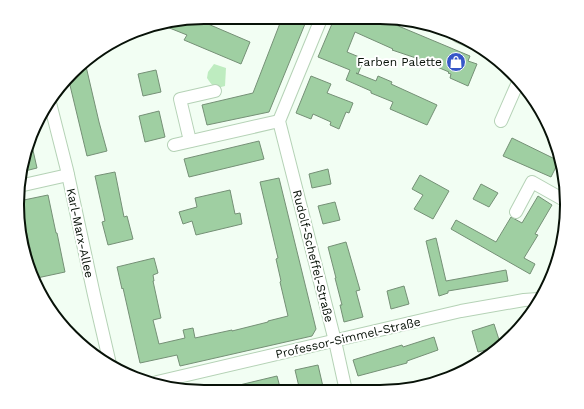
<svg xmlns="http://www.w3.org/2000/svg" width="584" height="409" viewBox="0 0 584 409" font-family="'Work Sans',sans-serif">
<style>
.green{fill:#beecc0}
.building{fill:#9fcfa2;stroke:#759076}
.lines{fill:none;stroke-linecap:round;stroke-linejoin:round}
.minor-casing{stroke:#b5d2b6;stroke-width:14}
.minor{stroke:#fff;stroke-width:12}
.tram{stroke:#6e796e;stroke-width:1}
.labels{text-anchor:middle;stroke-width:4;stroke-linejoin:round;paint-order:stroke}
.poi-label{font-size:12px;fill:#081208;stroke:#fff;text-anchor:end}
.street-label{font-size:12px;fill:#081208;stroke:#fff}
.rim{fill:none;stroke:#081208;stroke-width:2}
</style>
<rect width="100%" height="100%" fill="#f2fef3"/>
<path class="green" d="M214,64l12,4 -1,18c-10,3 -12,1 -18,-8l1,-6z"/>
<g class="building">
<path d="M194,18l56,24 -9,22 -57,-24 3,-5 -30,-12z"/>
<path d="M282,18l25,1 -38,93 -62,13 -5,-20 51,-12z"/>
<path d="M334,19l50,1 86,36 -2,5 9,3 -9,22 -18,-8 1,-4 -3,-1 1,-1 -33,-14 -24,-8 1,-1 -38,-17 -8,20 17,7 -6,15 -2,-1 20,8 2,-5 14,6 -1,2 46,21 -10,20 -37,-16 3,-7 -22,-9v-2l-25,-11 4,-10 -32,-13z"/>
<path d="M85,62l14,60 8,29 -20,5 -19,-79z"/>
<path d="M156,70l5,22 -18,4 -5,-22z"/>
<path d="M311,76l20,8 -4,9 26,10 -4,10 -3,-1 -7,17 -9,-4 1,-3 -18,-8 -2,5 -15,-6z"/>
<path d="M159,111l6,26 -20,5 -6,-26z"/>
<path d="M30,137l7,31 -16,4 6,-22z"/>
<path d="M512,138l47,23 -8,16 -48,-21z"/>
<path d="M259,141l5,18 -75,18 -5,-18z"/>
<path d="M328,169l3,15 -19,4 -3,-14z"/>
<path d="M115,172l9,45 3,-1 6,23 -25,6 -6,-23 3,-1 -10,-45z"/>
<path d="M420,175l29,16 -16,28 -19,-10 9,-14 -11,-6z"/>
<path d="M279,178l37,151 -4,7 -132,30 -3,-11 -37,8 -17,-75 -1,1 -5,-22 37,-9 4,15 -5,2 1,6h-1l8,37 -8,2 6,24 26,-6 -2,-8 10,-2 2,10 37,-8v1l36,-9v-1l20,-5 -8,-34 1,-1 -5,-22 2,-1 -18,-76z"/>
<path d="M481,184l17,9 -9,14 -16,-8z"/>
<path d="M230,190l5,24 5,-1 2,11 -46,11 -4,-14 -9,3 -4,-12 18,-5 -2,-9z"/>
<path d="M48,195l8,38h1l8,39 -28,6 -12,-52 -3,1 -2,-11 -1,-15z"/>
<path d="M538,196l14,9 -17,29 3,1 -14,23 11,6 -5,10 -79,-45 5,-9 40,22 15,-25 11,6z"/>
<path d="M335,202l5,18 -17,4 -5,-18z"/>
<path d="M436,238l10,43 60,-11 2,11 -60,10v2l-9,3 -13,-55z"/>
<path d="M346,242l14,48 -4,1 7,26 -19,5 -4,-17h2l-7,-27h1l-8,-31z"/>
<path d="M404,286l5,18 -18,5 -4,-18z"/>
<path d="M494,324l7,22 -23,6 -6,-21z"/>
<path d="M434,337l4,13 -31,11v2l-49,13 -5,-16 49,-15 1,2z"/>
<path d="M318,365l6,26h-24l-5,-21z"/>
<path d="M277,376l4,15h-53l-1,-3z"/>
</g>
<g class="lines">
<defs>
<g id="minor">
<path d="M321,19l-42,102 56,220 11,50"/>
<path d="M458,36l16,7"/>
<path d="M50,103l17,67 27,125 16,69"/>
<path d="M501,121l18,-41"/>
<path d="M190,141l-10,-42 35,-8"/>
<path d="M174,145l105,-24"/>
<path d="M19,186l49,-11"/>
<path d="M516,212l16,-30 32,18"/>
<path d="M157,382l304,-71 63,-11 14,-1"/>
</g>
</defs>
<use href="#minor" class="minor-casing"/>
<use href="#minor" class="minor"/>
<path class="tram" d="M411,21l72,29"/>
</g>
<defs>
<symbol id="shop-disc" viewBox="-11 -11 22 22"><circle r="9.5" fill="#3657c8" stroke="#fff"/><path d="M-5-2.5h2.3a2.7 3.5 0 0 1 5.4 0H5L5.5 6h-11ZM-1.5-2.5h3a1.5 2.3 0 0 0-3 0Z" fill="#fff"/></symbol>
</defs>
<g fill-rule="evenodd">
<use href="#shop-disc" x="445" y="51" width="22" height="22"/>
</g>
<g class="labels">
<g class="poi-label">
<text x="442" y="66">Farben Palette</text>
</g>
<g class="street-label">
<text transform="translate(80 233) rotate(78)" y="4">Karl-Marx-Allee</text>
<text transform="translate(313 256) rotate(76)" y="4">Rudolf-Scheffel-Straße</text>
<text transform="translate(348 338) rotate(-13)" y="4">Professor-Simmel-Straße</text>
</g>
</g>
<path d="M0 0H584V409H0ZM204 24H380A180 180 0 0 1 560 204V205A180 180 0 0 1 380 385H204A180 180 0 0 1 24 205V204A180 180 0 0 1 204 24Z" fill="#fff" fill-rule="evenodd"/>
<path class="rim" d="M204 24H380A180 180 0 0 1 560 204V205A180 180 0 0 1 380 385H204A180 180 0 0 1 24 205V204A180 180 0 0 1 204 24Z"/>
</svg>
